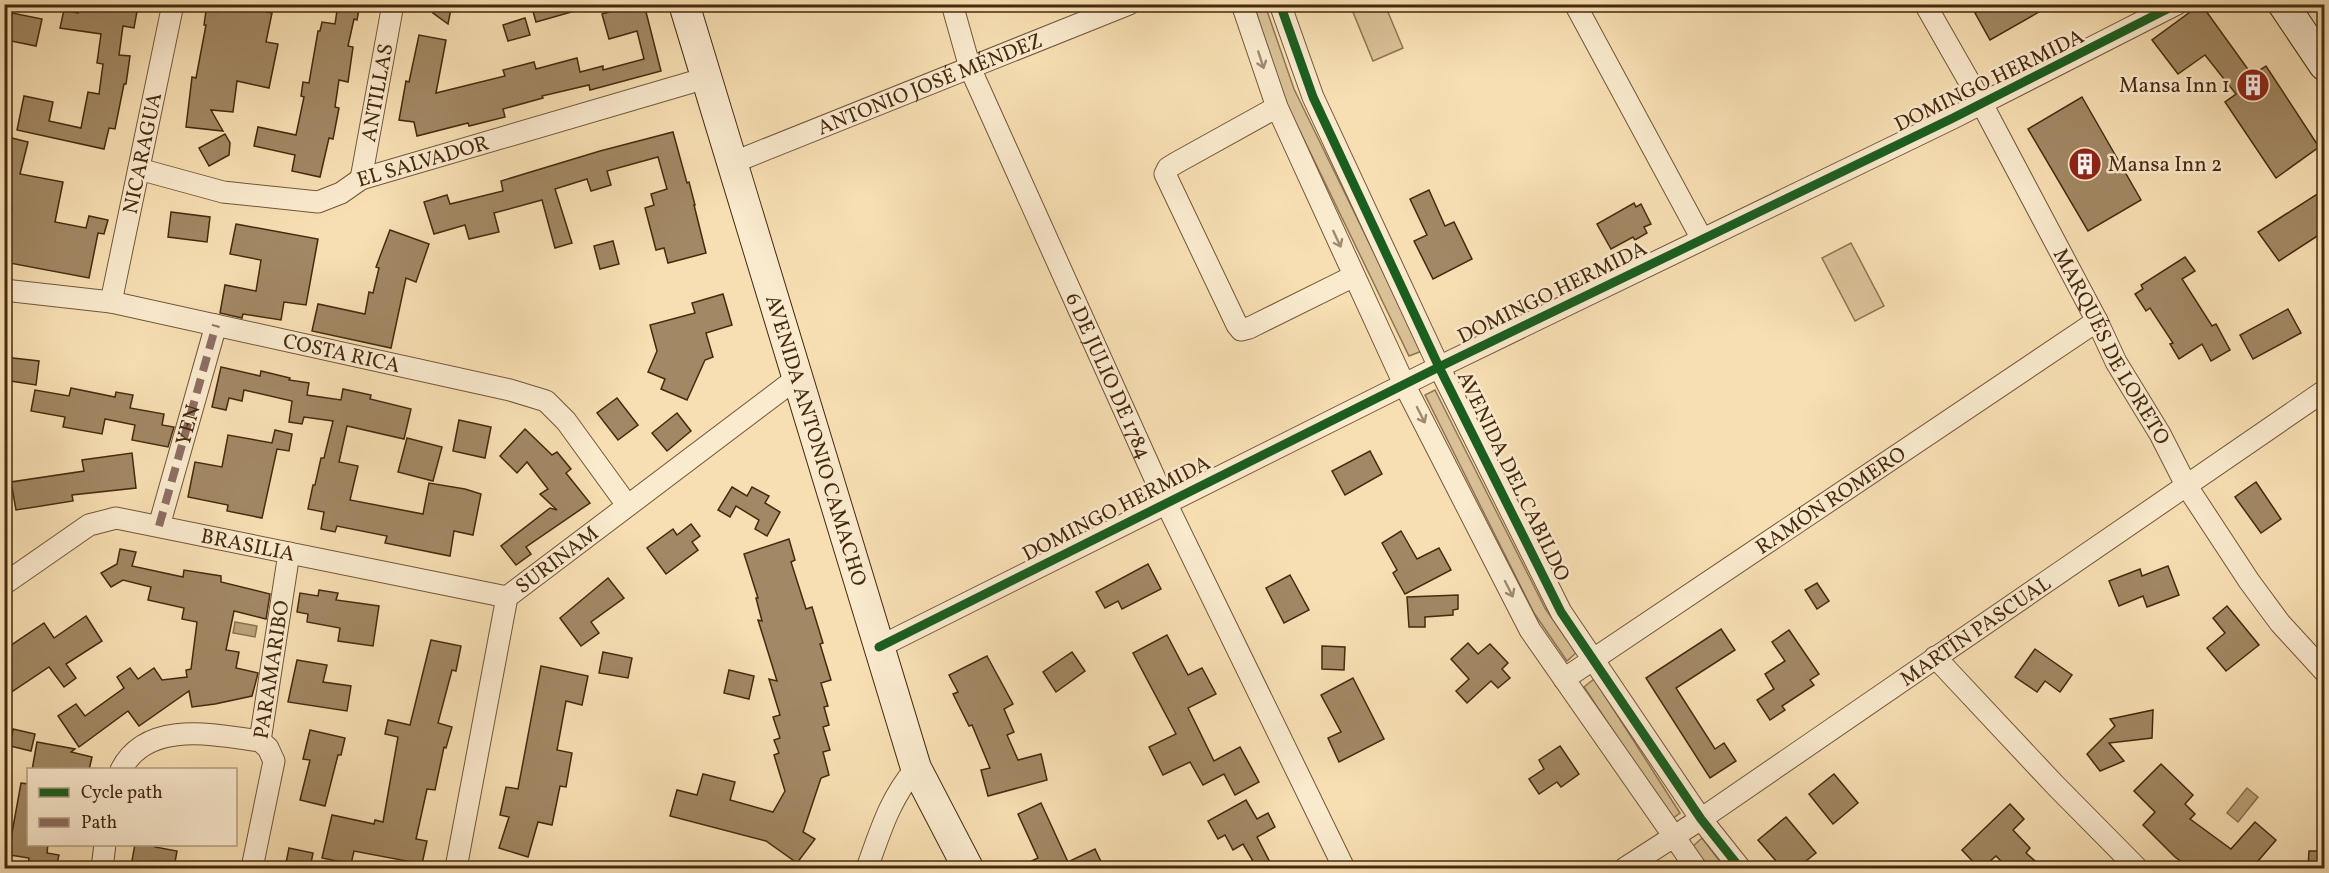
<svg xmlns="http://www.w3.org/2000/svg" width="2329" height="873" viewBox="0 0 2329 873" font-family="Vollkorn,serif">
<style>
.green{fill:#d9c097;stroke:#8f7552;stroke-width:1.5}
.water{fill:#baa17b;stroke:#8b714f;stroke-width:1.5}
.building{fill:#a28864;stroke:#452a0e;stroke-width:1.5}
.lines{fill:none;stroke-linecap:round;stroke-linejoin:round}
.street-casing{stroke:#725737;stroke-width:23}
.secondary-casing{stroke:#452a0e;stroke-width:32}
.street{stroke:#faeace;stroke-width:21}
.secondary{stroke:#faeace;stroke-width:30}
.quiet{stroke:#8d6e63;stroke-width:8;stroke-dasharray:15 8;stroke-linecap:butt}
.cycleway-casing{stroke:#faeace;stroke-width:13}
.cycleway{stroke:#1b5e20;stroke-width:9}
.oneway{stroke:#a08a6e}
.labels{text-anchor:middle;stroke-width:5;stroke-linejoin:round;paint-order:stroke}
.street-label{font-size:21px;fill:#452a0e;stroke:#faeace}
.poi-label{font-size:21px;fill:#452a0e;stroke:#faeace;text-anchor:end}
</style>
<rect width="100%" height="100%" fill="#f7dfb3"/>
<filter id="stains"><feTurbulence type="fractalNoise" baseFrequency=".00333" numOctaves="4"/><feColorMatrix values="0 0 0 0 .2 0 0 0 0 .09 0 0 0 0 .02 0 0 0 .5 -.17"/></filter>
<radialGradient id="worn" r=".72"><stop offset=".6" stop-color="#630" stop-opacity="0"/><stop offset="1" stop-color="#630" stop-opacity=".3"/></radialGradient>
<g class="green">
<path d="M1254,5h11l29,84 128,262 -13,5 -129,-266z"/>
<path d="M1350,5h35l18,43 -30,13z"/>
<path d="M1851,243l33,63 -29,15 -33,-63z"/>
<path d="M1435,390l110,218 31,45 -9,8 -33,-48 -109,-218z"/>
<path d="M1594,679l86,134 -8,6 -88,-132z"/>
<path d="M1702,838l23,30h-16l-17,-21z"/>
</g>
<g class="water">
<path d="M235,622l22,4 -2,11 -22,-4z"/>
<path d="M2247,788l11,9 -20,25 -11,-9z"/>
</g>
<g class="building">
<path d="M79,4l59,2 -4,22 -11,-2 -4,29 11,1 -4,28h-2l-9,45 -6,-1 -5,21 -87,-19 7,-34 29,6 -4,19 32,7 7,-36 11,2 4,-30 -6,-1 4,-29 -41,-6 4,-18 14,3z"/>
<path d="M207,4h32v2l33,7 -6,29 12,2 -9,44 -32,-7 -4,31 -22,-2 12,21 -37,-4 6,-50 4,1 10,-53h-2z"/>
<path d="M338,4h22l-3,16 -3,-1 -6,27 5,1 -5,35 -9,-2 -4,27 4,1 -6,31 -4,-1 -9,39 -28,-6 3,-16 -41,-9 4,-19 38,8 8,-38 -3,-1 2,-14 6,1 9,-52h2l2,-9 13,2z"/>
<path d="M440,4h12l-4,20 -15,-11z"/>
<path d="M531,4h51v5l-46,13z"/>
<path d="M637,4h7l17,67 -71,19 -1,-5 -47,11 1,2 -40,11 2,8 -36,9 -1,-3 -51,13 -3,-14 -15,-2 7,-39 3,1 10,-47 27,5 -10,53 69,-17 -2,-6 31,-8 2,7 41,-11 3,14 23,-6v4l41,-11 -7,-28 -28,8 -7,-25z"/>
<path d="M1989,4h64l-63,36 -15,-27z"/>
<path d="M2201,4l51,71 14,-9 53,81 -43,31 -51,-76 11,-8 -31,-39 -27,19 -26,-34z"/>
<path d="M12,13l30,6 -6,27 -30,-6z"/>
<path d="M525,18l5,17 -22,6 -5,-16z"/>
<path d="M2082,97l59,103 -53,31 -60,-102z"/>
<path d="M673,132l14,51 2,-1 6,23h-1l12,48 -38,10 -4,-15 -8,2 -11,-42 9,-3 -3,-11 16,-5 -9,-32 -51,14 4,14 -20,6 -4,-12 -32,10 17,54 -17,5 -13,-48 -48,13 5,19 -30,7 -4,-14 -31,9 -10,-32 23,-7 3,9 53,-13 -2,-10 99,-30z"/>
<path d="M225,134l5,9 -1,12 -20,11 -10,-18z"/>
<path d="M4,136l24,6 -8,32 43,8 -8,40 31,6 3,-12 19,4 -4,14 -6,-1 -9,45 -85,-16v-20l8,-34 -8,-2z"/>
<path d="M2325,189v42l-46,30 -21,-29z"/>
<path d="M1429,190l16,36 9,-4 18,37 -39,20 -19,-38 13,-6 -17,-36z"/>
<path d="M1634,203l2,4 5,-3 10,20 -7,3 3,6 -12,7 -2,-3 -22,12 -14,-25z"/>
<path d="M171,212l39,5 -3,25 -39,-5z"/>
<path d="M236,224l82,15 -12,66 -22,-3 -3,18 -38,-6 -1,4 -22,-5 5,-28 31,6 5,-31 -31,-6z"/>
<path d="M390,230l39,14 -13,38 -10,-4 -15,70 -79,-17 6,-27 47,10 4,-22 4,1 6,-25 -3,-1z"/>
<path d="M613,241l6,23 -19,5 -6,-23z"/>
<path d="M2185,257l10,14 -13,8 30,47 4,-2 14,26 -19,11 -9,-17 -23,15 -9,-15 3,-1 -23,-35 -4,3 -11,-17 8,-5 -2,-4z"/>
<path d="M723,294l9,31 -26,8 7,24 -8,3 -18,40 -26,-11 4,-10 -17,-7 9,-21 -7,-26 45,-12 -3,-10z"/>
<path d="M2288,309l13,24 -48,26 -13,-24z"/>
<path d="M4,357l35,4 -3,24 -32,-5z"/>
<path d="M221,367l39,9 1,-5 29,7 -1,2 20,3 -2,12 34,5 2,-11 28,6 -1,4 41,10 -7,30 -57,-13 -8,36 19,4 -8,34 73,14 6,-31 36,6 16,5 -8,41 -19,-4 -4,25 -65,-13 2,-7 -50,-10 -2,6 -14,-3 3,-17 -16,-3 5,-24h2l6,-27h3l9,-37 -29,-4 -2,7 -13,-2 3,-21 -48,-11 -2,11 -13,-3 -3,12 -14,-3z"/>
<path d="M71,388l44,9 1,-5 17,3 -3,13 34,6 -2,11 12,2 -6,20 -36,-7 3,-15 -30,-6 -3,15 -39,-7 2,-10 -34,-6 4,-21 34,6z"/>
<path d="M617,398l21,27 -20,15 -21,-27z"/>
<path d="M677,413l14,18 -24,20 -15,-18z"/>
<path d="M459,420l32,7 -6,31 -32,-7z"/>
<path d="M525,429l27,26 5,-3 14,17 -5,4 24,30 -64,44 5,7 -15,11 -15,-19 49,-38 7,2 -17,-16 8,-5 -21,-27 -10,11 -17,-17z"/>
<path d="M275,430l17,4 -3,17 -12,-2 -15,69 -35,-7 1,-6 -40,-8 7,-35 27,5 6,-32 44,8z"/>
<path d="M407,438l35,9 -9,34 -35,-9z"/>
<path d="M1370,451l12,23 -37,21 -13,-24z"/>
<path d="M132,453l4,35 -64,7 1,6 -57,9 -5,-28 73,-11 -2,-11z"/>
<path d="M2256,482l25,37 -20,14 -26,-36z"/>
<path d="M732,487l15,9 5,-9 17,9 -4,7 15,9 -13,24 -12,-7 4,-9 -23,-14 -6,11 -12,-7z"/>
<path d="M691,524l9,12 -8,6 6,8 -32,24 -19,-26 26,-19 4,6z"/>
<path d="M1401,531l16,28 22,-11 12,22 -46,24 -12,-21 4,-3 -15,-27z"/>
<path d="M789,539l6,21 -4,2 15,47 6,-2 11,36 -3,1 11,36 -10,3 7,23 -4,1 5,18 -6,2 7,23 -7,2 6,23 -8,3 -18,54 12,7 -18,24 -31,-22 -96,-25 7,-26 20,5 6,-21 32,8 -5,18 43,12 12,-21 -11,-36 5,-2 -5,-13 6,-2 -7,-21 7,-2 -11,-36 8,2 -19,-61 4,1 -6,-23h2l-14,-44z"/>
<path d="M120,549l16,3 -4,14 51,11 1,-7 37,6v6l49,12 -4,25 -32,-8 -8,39 13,2 -3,16 22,5 -2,8 -4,15 -37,8 -23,3 -3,-16 -50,35 -11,-15 -49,36 -21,-31 18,-12 9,12 39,-28 -7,-11 13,-9 8,11 16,-11 8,12 25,-3 -1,-7 5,-1 6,-47 -15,-3 2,-11 -36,-8 3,-13 -28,-7 -12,7 -10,-14 16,-9z"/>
<path d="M1148,564l13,25 -39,20 -4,-8 -13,7 -9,-16z"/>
<path d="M2168,566l11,29 -32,12 -4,-11 -24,10 -10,-25 31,-12 2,7z"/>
<path d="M1290,575l19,35 -25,13 -18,-35z"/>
<path d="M608,578l16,20 -33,24 8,11 -18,13 -21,-28z"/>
<path d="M1817,583l12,18 -12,8 -12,-19z"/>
<path d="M319,590l19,3 -2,7 43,6 -6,40 -35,-5 2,-13 -33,-6 1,-8 -11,-2 3,-19 18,3z"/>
<path d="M1458,595v14l-5,1v5l-28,2v10h-16l-2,-30z"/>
<path d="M2227,606l32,39 -33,26 -19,-23 18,-15 -12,-15z"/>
<path d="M86,616l16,25 -36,23 10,14 -12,9 -15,-20 -45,30v-47l40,-27 10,15z"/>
<path d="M1721,629l14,21 -59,38 39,61 9,-6 12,18 -26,17 -64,-100z"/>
<path d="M1789,630l30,44 -9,6 4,5 -32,21 3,4 -15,10 -13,-20 17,-11 -9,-15 20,-13 -13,-19z"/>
<path d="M1167,635l21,40 14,-7 14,26 -28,14 26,53 26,-14 19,35 -24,13 -11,-21 -21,11 -13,-23 -27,13 -14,-28 27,-13 -43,-81z"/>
<path d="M431,640l30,6 -5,25 -4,-1 -14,53 14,4 -6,21 -2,-1 -9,43 -8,-1 -11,50 11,2 -5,23 -68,-13 -3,13 -29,-6 10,-43 42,9 1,-4 8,2 15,-85 -13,-3 3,-14 22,5z"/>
<path d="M1468,643l10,11 12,-10 18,19 -6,6 8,9 -12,10 -7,-7 -24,22 -11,-12 13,-12 -18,-20z"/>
<path d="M1322,646l23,1 -1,23 -22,-1z"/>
<path d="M2035,649l37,26 -12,17 -15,-11 -8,11 -22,-15z"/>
<path d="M603,652l29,6 -4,20 -29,-5z"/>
<path d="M1072,652l13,19 -29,21 -13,-20z"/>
<path d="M987,656l26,48 -9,5 10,23 -7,3 11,25 23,-6 6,26 -59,16 -7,-26 9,-2 -18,-43 -3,1 -16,-32 5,-2 -9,-17z"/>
<path d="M297,660l30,5 -4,17 28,4 -4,25 -59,-9z"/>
<path d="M541,666l47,10 -6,29 -16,-4 -9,49 15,3 -6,34 -6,-1 -8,39 -14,-3 -10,35 -29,-9 10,-31 -9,-2 6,-28 12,2z"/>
<path d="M729,670l25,6 -5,23 -25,-6z"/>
<path d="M1353,678l31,61 -45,23 -11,-24 13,-6 -20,-37z"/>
<path d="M2153,710l-1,28 -43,5 15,18 -24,10 -13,-17 28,-28 -5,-7z"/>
<path d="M13,729l22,5 -4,17 -21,-5z"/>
<path d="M310,730l35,8 -4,17h-3l-13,51 -25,-6 10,-40 -7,-1z"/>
<path d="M37,742l38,7 -4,3 21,5 -3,13h-57z"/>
<path d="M1560,746l19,28 -18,13 -4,-5 -18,12 -10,-15 15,-10 -5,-9z"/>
<path d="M2161,764l32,31 -8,9 10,10 -5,5 41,30 24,-27 21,18 -24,28h-62l-15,-11 -32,-32 12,-13 -21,-21z"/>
<path d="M1834,774l24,29 -25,21 -24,-30z"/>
<path d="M21,783l7,1v60h20l-1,9 12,2 -3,13 -28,-3 1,-7 -25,-4v-10h6z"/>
<path d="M1246,800l11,19 11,-6 7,14 -18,10 16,31h-16l-14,-24 -10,6 -8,-15 -7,4 -10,-18z"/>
<path d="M1041,803l27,59 27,-13 9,19h-87l21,-10 -20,-44z"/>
<path d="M2010,804l14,15 -11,11 17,18 -4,5 17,15h-35l-12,-12 -14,12h-3l-17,-18z"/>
<path d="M1786,817l30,36 -19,15h-15l-24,-28z"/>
<path d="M135,844h21l-1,3 22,4 -3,17 -23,-4 -1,4 -19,-2z"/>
<path d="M289,848l24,5 -3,15h-25z"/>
<path d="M2309,851h16v17h-17z"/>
</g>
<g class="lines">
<defs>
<g id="street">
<path id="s1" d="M952,4l18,64 196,435 178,365"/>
<path d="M1242,4l35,103 127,277 126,246 166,238"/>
<path d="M1280,4l33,93 126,270 122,245 140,207 39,49"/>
<path d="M1575,4l127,235"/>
<path id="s2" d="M1925,4l57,100 115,217 19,41 44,72 26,51 63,96 31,42 44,48"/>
<path d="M1277,107l-101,56 -8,5 -3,6 72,151 4,5 8,-2 105,-52"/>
<path id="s3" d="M732,163l397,-159"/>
<path id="s4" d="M139,169l84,23 95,10 23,-9 20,-14 345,-101"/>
<path id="s5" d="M361,179l32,-175"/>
<path id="s6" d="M4,290l107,12 399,88 36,11 20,20 61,84"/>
<path id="s7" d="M111,302l62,-298"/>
<path d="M159,526l57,-201"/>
<path id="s8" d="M4,584l85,-59 27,-7 391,79"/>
<path d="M879,647l560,-280 514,-249 224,-114"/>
<path d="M1935,657l120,128 82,83"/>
<path id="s9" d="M1564,679l533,-358"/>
<path id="s10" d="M121,770c26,-51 95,-35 139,-29l29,-188"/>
<path d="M102,868l3,-24"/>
<path d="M252,868l22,-107 -6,-13 -8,-7"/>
<path id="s11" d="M456,868l51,-271 290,-219"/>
<path d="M867,868c14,-38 22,-68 49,-100"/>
<path id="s12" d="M1625,868l76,-49 623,-428"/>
</g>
<g id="secondary">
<path id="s13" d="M684,4l232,764 52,100"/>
<path d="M2283,4l41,61"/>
</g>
</defs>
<use href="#street" class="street-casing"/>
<use href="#secondary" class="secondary-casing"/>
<use href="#street" class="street"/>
<use href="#secondary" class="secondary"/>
<path class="quiet" id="s14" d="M159,526l57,-201"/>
<defs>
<g id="cycleway">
<path d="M1280,4l33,93 126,270 122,245 140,207 39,49"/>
<path d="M879,647l560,-280 514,-249 224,-114"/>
</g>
</defs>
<use href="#cycleway" class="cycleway-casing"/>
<use href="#cycleway" class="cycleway"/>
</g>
<defs><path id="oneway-shaft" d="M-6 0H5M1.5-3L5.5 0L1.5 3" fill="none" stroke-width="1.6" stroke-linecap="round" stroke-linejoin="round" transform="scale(1.5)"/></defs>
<g class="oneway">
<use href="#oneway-shaft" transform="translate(1261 60) rotate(72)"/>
<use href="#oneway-shaft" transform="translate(1337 239) rotate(65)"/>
<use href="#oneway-shaft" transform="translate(1421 415) rotate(63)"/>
<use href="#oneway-shaft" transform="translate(1509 589) rotate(63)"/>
</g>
<defs>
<symbol id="building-disc" viewBox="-11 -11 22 22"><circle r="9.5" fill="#8f2418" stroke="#faeace"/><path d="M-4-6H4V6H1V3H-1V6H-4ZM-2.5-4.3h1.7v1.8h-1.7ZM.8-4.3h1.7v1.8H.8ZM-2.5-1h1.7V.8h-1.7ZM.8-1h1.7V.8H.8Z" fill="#fff"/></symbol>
</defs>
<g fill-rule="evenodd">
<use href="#building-disc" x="2234" y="66" width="38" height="38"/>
<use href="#building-disc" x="2066" y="145" width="38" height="38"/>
</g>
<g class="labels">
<g class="street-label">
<text transform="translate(1989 80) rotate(-26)" y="7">DOMINGO HERMIDA</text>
<text dy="7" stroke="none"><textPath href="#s3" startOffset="213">ANTONIO JOSÉ MÉNDEZ</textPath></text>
<text dy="7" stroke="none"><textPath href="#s5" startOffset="88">ANTILLAS</textPath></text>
<text dy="7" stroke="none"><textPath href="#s7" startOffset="152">NICARAGUA</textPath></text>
<text dy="7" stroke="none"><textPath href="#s4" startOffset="296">EL SALVADOR</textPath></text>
<text transform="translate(1552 292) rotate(-26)" y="7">DOMINGO HERMIDA</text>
<text dy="7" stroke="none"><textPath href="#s2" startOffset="390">MARQUÉS DE LORETO</textPath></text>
<text dy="7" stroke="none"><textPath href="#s6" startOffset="344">COSTA RICA</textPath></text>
<text dy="7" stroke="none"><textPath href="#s1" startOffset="404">6 DE JULIO DE 1784</textPath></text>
<text dy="7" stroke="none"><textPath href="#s14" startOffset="105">YEN</textPath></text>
<text dy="7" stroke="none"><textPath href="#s13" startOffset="456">AVENIDA ANTONIO CAMACHO</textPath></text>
<text transform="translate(1514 476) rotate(64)" y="7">AVENIDA DEL CABILDO</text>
<text dy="7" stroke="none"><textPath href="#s9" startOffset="321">RAMÓN ROMERO</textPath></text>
<text transform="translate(1116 508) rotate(-27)" y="7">DOMINGO HERMIDA</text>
<text dy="7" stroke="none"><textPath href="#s8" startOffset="266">BRASILIA</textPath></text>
<text dy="7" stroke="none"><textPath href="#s11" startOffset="338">SURINAM</textPath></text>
<text dy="7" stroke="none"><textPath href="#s12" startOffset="423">MARTÍN PASCUAL</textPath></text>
<text dy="7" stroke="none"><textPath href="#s10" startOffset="225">PARAMARIBO</textPath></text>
</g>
<g class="poi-label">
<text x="2230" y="92">Mansa Inn 1</text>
<text x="2108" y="171" text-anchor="start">Mansa Inn 2</text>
</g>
</g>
<rect width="2329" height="873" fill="none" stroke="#f7dfb3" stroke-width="24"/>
<rect x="6" y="6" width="2317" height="861" fill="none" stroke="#452a0e" stroke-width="3"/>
<rect x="12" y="12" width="2305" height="849" fill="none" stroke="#452a0e" stroke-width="1.5"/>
<rect x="27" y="768" width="210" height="78" fill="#faeace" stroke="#b29d81" stroke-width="1.5"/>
<rect x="39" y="788" width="30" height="9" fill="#1b5e20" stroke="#b29d81" stroke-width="1.5"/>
<text x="81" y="798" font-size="18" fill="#452a0e">Cycle path</text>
<rect x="39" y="818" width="30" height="9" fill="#8d6e63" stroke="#b29d81" stroke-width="1.5"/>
<text x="81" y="828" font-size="18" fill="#452a0e">Path</text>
<rect width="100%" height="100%" filter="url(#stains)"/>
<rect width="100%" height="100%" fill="url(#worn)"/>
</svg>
